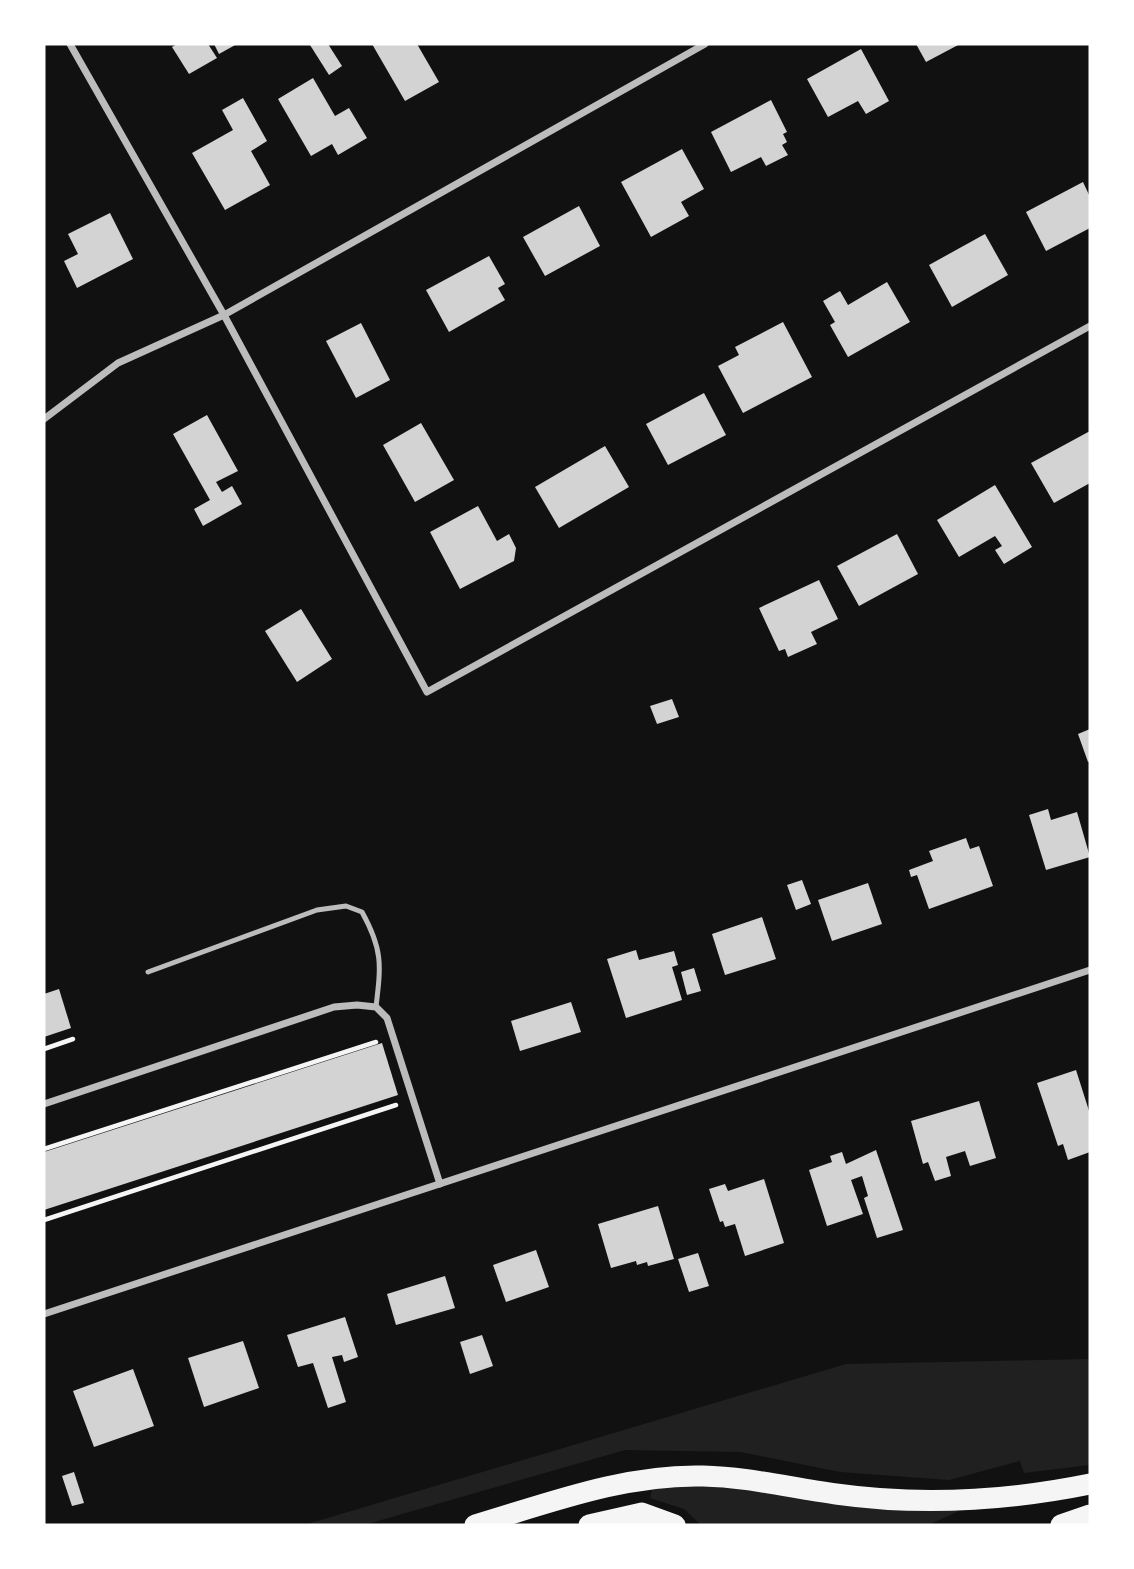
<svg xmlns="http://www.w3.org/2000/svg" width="1134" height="1569" viewBox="0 0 1134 1569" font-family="'Asap Condensed',sans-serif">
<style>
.green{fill:#202020}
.building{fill:#d3d3d3}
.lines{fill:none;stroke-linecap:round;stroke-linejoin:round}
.path{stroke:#f5f5f5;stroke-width:4.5}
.service{stroke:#bcbcbc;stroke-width:5}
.minor{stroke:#bcbcbc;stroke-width:7}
.motorway{stroke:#f5f5f5;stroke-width:21}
</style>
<rect width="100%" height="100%" fill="#111"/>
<g class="green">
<path d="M1090,1359v106l-66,8 -4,-12 -71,19 -109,-8 -99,-20 -116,-2 -261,75h-60l542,-161z"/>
<path d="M702,1481l147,22 110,8 -31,14h-227l-17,-16 -34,-11 2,-8z"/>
</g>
<g class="building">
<path d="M177,44h31l9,14 -28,16 -17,-27z"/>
<path d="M214,44h23l-18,10z"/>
<path d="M328,44l14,22 -13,9 -19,-30z"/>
<path d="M372,44h45l22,38 -34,19z"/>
<path d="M916,44h44l-34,18z"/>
<path d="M861,49l28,52 -23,13 -8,-13 -30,16 -21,-38z"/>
<path d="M313,78l22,38 14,-8 18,30 -29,17 -6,-11 -21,12 -33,-57z"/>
<path d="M243,98l24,43 -16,10 19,34 -45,25 -33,-57 41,-23 -11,-20z"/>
<path d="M771,100l16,32 -4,2 4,8 -5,3 6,10 -22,11 -5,-9 -30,15 -20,-40z"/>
<path d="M682,149l22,40 -23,13 8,14 -38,21 -30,-55z"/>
<path d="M1083,182l7,15v31l-44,23 -20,-39z"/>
<path d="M579,206l21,40 -55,30 -22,-39z"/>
<path d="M110,213l23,46 -56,29 -13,-27 14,-7 -10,-20z"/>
<path d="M985,234l23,41 -56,32 -23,-42z"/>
<path d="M489,256l16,28 -7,4 7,12 -56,32 -23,-42z"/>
<path d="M887,282l23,40 -62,35 -18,-32 5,-3 -12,-21 17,-10 8,14z"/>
<path d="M783,322l29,55 -69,36 -25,-47 21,-11 -4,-8z"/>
<path d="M361,323l29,57 -34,18 -30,-57z"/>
<path d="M704,393l22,42 -58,30 -22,-41z"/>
<path d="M207,415l31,56 -22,11 6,10 10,-6 10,18 -39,22 -9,-17 16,-9 -37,-66z"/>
<path d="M421,423l33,57 -39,22 -32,-57z"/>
<path d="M1090,431v52l-36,20 -23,-40z"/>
<path d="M605,446l24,41 -70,41 -24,-41z"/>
<path d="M995,485l37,62 -28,17 -9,-14 7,-4 -7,-10 -36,21 -22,-37z"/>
<path d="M478,506l19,35 12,-7 7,14 -2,13 -54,28 -30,-57z"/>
<path d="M897,534l21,40 -59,32 -22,-40z"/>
<path d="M819,580l19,39 -27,13 6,12 -29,13 -3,-8 -6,2 -20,-43z"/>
<path d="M301,609l31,50 -35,23 -32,-51z"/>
<path d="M672,699l7,18 -22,7 -7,-18z"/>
<path d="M1090,729v32l-2,1 -10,-28z"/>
<path d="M1048,809l3,11 26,-8 13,45 -44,13 -17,-55z"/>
<path d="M966,838l4,11 9,-3 14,40 -64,23 -12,-34 -6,2 -2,-7 24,-9 -4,-10z"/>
<path d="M802,880l9,24 -15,6 -9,-25z"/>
<path d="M868,883l14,41 -50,17 -14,-41z"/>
<path d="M762,917l14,42 -51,16 -13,-41z"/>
<path d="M636,950l3,10 35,-9 4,14 -6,2 10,33 -56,18 -19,-59z"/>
<path d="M694,968l7,23 -14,4 -6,-23z"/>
<path d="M59,989l12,39 -27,9v-43z"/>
<path d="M571,1002l10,30 -61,19 -9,-30z"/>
<path d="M382,1043l16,52 -354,115v-58z"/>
<path d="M1076,1070l14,44v38l-22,8 -5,-16 -5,2 -21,-63z"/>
<path d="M979,1101l17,57 -26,8 -5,-15 -19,6 5,19 -16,5 -7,-19 -5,2 -12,-43z"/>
<path d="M876,1150l27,80 -26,8 -13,-40 4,-2 -6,-20 -11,4 12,34 -36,12 -18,-56 23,-8 -2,-6 12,-4 4,12z"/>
<path d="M764,1179l20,64 -39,13 -10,-32 -10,3 -2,-6 -3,1 -11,-33 16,-5 3,7z"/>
<path d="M658,1206l16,53 -26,7 -1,-4 -10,3 -1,-4 -25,7 -13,-44z"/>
<path d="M536,1250l13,37 -43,15 -13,-37z"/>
<path d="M698,1253l11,33 -20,6 -11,-33z"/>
<path d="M445,1276l10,32 -59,17 -9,-31z"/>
<path d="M345,1317l13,40 -14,5 -2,-7 -10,2 14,45 -18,6 -15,-45 -15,4 -11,-32z"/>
<path d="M482,1335l11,31 -23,8 -10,-32z"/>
<path d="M243,1341l16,47 -55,19 -16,-49z"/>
<path d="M133,1369l21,57 -60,21 -21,-56z"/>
<path d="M74,1472l10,31 -12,3 -10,-30z"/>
</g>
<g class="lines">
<g class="path">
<path d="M44,1049l29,-10"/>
<path d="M44,1149l332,-107"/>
<path d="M44,1220l352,-115"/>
</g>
<path class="service" d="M148,972l169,-62 29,-4 16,6c21,38 19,53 14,95"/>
<g class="minor">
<path d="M70,44l154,271 203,377 663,-366"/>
<path d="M44,419l74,-56 106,-48 481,-271"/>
<path d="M44,1104l290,-97 23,-2 19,2 11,11 53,166"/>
<path d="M44,1314l1046,-344"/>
</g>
<g class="motorway">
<path d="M475,1525c74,-22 150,-51 228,-49 45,1 88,12 133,18 85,12 170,7 254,-10"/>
<path d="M589,1525l53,-12 33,12"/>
<path d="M1061,1525l29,-10"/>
</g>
</g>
<rect width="1134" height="1569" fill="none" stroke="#ffffff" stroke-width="91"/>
</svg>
